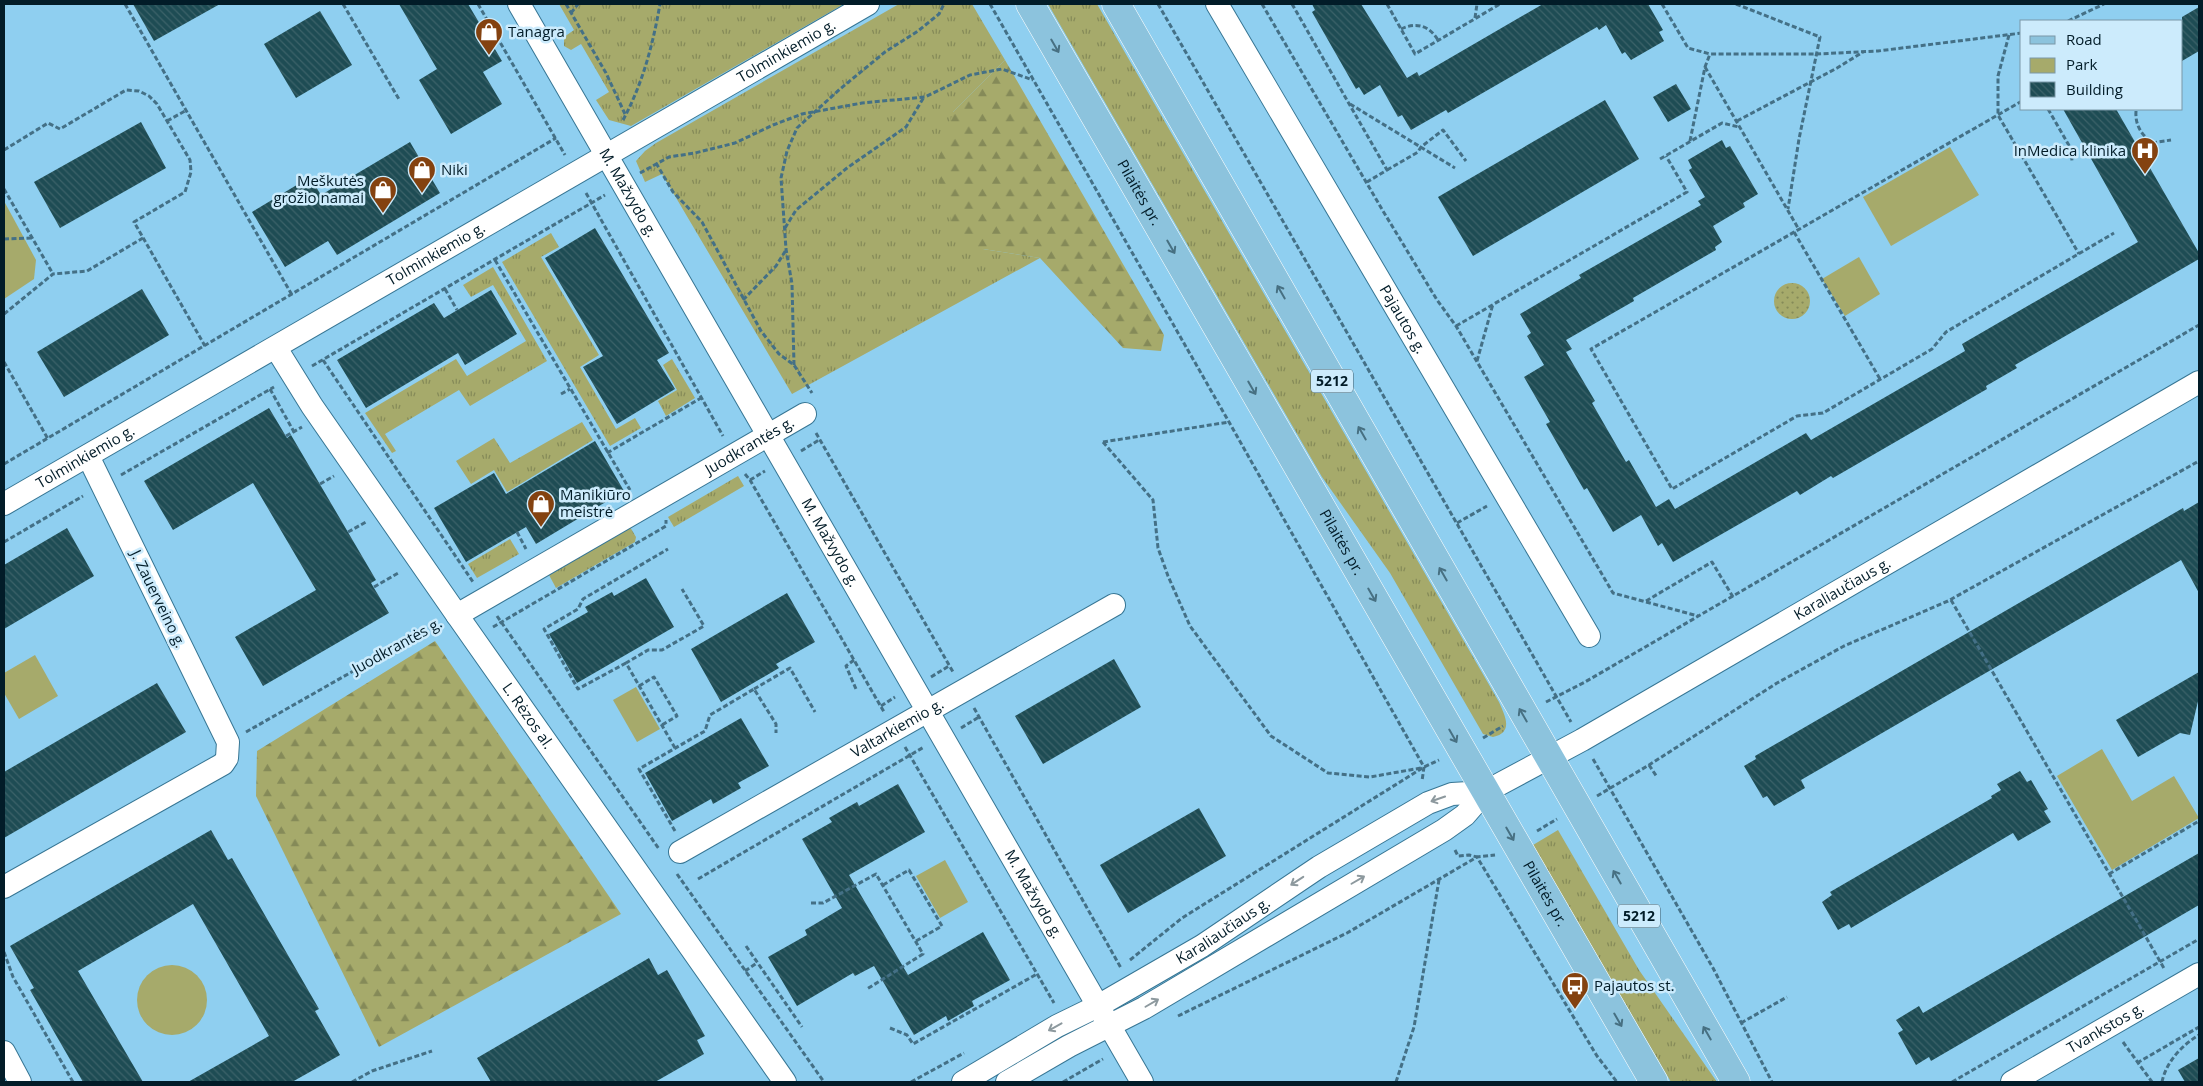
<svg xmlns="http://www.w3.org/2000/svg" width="2203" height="1086" viewBox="0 0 2203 1086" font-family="'Open Sans',sans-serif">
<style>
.grass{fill:url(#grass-tufts)}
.forest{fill:url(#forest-firs)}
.park{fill:#a6aa6b}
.garden{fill:url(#garden-dots)}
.building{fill:url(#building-back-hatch)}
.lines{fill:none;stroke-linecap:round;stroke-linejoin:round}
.minor-casing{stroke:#377694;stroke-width:24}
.major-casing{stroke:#fff;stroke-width:29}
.path{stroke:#447086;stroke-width:3;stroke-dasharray:5 2.5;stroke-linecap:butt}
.minor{stroke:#fff;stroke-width:22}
.major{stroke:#8cc3dd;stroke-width:28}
.oneway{stroke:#477082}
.oneway2{stroke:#8d999e}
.labels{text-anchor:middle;stroke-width:5;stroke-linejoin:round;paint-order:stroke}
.shield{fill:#ccebfc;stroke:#3f5a68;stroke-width:1}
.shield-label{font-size:14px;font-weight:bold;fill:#021c28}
.poi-label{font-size:15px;fill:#021c28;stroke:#ccebfc;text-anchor:start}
.street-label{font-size:15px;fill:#021c28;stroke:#ccebfc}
</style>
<defs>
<pattern id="grass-tufts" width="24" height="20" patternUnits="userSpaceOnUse" patternTransform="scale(1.25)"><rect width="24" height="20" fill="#a6aa6b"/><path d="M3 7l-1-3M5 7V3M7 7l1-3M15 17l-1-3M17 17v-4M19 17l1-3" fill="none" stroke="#858a58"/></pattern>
<pattern id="forest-firs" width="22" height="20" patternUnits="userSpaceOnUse" patternTransform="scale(1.25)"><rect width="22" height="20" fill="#a6aa6b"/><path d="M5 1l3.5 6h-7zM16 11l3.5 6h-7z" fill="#858a58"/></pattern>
<pattern id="garden-dots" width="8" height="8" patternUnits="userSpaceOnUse" patternTransform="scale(1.25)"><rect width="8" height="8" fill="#a6aa6b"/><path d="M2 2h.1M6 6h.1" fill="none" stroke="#858a58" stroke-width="1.8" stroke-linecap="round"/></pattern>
<pattern id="building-back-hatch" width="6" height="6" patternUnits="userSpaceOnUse" patternTransform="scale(1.25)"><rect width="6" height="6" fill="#1e4c54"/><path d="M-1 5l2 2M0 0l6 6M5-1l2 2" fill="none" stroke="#3c6269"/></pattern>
</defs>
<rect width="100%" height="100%" fill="#8fcff0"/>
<g class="grass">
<path d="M559,4h285l-213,122 -22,-6 -13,-20 13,-8 -28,-48 -10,6 -7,-4v-9l10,-7z"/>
<path d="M899,4h73l33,56 -52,52 30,137 57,9 -248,136 -130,-220 -17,8 -9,-21 9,-10 11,-8z"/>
<path d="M1048,4h49l402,698c6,14 15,30 -6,35l-10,-3 -93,-161 -68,-96z"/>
<path d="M551,233l8,14 -18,10 58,98 -19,12 36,62 19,-11 6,10 -31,18 -108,-184z"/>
<path d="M493,267l54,94 -77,45 -11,-16 -74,44 11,17 -4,2 -27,-40 91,-54 11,17 59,-35 -33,-56 -22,12 -8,-12z"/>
<path d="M672,359l23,39 -29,18 -8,-15 19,-11 -14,-25z"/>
<path d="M582,422l11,18 -86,52 -13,-22 -23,14 -15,-23 38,-23 16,25z"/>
<path d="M738,476l6,10 -70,41 -6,-10z"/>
<path d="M630,527l6,10 -1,5 -79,46 -7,-13z"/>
<path d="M510,539l9,15 -42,24 -9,-14z"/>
<path d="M1558,830l81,140 78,112h-46l-138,-237z"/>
</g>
<g class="forest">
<path d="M1005,60l159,275 -3,16 -38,-3 -83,-90 -57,-9 -27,-15 -21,-64 18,-58z"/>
<path d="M435,641l186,273 -242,133 -123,-251 1,-45z"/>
</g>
<g class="park">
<path d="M1950,147l29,48 -88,51 -28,-49z"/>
<path d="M4,201l32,59 -2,19 -30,20z"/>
<path d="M1859,257l21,37 -35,22 -23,-37z"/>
<path d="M35,655l23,41 -39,23 -15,-26v-20z"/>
<path d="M636,687l24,42 -23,13 -24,-42z"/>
<path d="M2102,749l30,52 42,-25 25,42 -87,52 -55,-94z"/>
<path d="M945,860l23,42 -28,16 -24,-42z"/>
<circle cx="172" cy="1000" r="35"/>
</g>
<circle class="garden" cx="1792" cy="301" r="18"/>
<g class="building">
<path d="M133,4h87l-66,37z"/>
<path d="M399,4h69l34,57 -19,11 19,32 -51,30 -32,-54 18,-11z"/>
<path d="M1312,4h49l46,74 10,-6 2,4 124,-72h105l15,26 -4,2 5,9 -33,19 -6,-8 -3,2 -16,-29 -7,5 -2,-3 -149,86 -2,-3 -35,20 -9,-15 -4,2 -18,-32 -16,10 -5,-8 -3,2 -44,-77 3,-2z"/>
<path d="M2199,7v44l-17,10v-44z"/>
<path d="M320,11l32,54 -56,33 -32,-54z"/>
<path d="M1676,84l15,25 -23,13 -15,-25z"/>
<path d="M1605,100l34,59 -166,97 -35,-59z"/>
<path d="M2063,109h53l83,144v6l-184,106 2,3 -31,18 1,3 -154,89 -2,-2 -31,19 -3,-4 -124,71 -11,-19 -4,3 -17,-31 -28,17 -26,-44 -3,2 -38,-66 4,-2 -26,-45 20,-12 -17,-29 4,-3 -11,-19 61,-36 -2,-3 122,-70 -3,-4 7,-4 -16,-27 3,-2 -4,-8 34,-20 4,8 4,-2 28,48 -15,9 2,4 -32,19 9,16 -7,5 1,3 -83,48 1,3 -68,39 6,9 -6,3 29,49 -3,2 34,59 3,-2 27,47 13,-8 6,10 131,-76 5,7 154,-89 -3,-7 176,-102z"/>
<path d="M141,122l25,46 -106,60 -26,-46z"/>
<path d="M410,142l30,51 -103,62 -9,-14 -43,26 -33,-55 58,-35 11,18z"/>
<path d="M595,228l74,125 -12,7 18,29 -58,35 -34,-57 20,-11 -58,-98z"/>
<path d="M142,289l27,46 -105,62 -27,-45z"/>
<path d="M491,290l26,44 -52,31 -7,-12 -92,55 -29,-48 97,-57 10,15z"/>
<path d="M269,408l18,30 4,-3 85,145 -5,3 18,30 -126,73 -28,-49 81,-47 -63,-107 -80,47 -29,-49z"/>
<path d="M595,441l29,50 -88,53 -10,-17 -60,35 -32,-54 60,-35 12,21z"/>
<path d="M2199,502v91l-18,-33 -380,220 4,8 -31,18 -7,-10 -4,2 -19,-32 12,-7 -1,-3 428,-248 1,3z"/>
<path d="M67,528l27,48 -90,53v-64z"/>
<path d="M646,578l28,49 -97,56 -28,-49 39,-22 -3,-5 27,-15 2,4z"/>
<path d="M787,593l28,49 -39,22 3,4 -58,34 -30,-53z"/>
<path d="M1114,659l27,48 -98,57 -28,-48z"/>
<path d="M2199,672v25l-9,38 -10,-2 -42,24 -22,-37z"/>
<path d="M157,683l29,49 -182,106v-66z"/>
<path d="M741,718l28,48 -31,17 3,5 -28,16 -2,-5 -39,22 -27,-48z"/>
<path d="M2020,771l7,11 4,-2 17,29 -4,2 7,11 -33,19 -5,-8 -162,95 -2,-4 -11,6 -16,-28 10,-7 -2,-3 162,-94 -1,-2 10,-6 -4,-6z"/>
<path d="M898,784l27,48 -76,43 59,100 75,-43 27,48 -38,21 2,5 -26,15 -2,-5 -32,19 -40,-69 -19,10 -2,-3 -56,33 -29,-49 39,-22 -2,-5 37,-22 -40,-69 30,-17 -3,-4 28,-16 2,4z"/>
<path d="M1199,808l27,48 -98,57 -28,-48z"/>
<path d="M211,830l17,30 4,-2 87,151 -4,2 25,44 -48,27h-104l81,-46 -76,-132 -115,67 65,111h-60l-53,-92 4,-2 -24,-42z"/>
<path d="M2199,853v52l-268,156 -2,-4 -13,8 -18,-32 5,-3 -7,-10 23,-14 4,7z"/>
<path d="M649,958l9,17 9,-5 38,66 -8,4 7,14 -49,28h-164l-14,-24z"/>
<path d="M2199,1058v24h-14l-7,-12z"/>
</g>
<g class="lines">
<defs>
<g id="minor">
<path id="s1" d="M519,4l623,1078"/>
<path id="s2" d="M1217,4l372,632"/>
<path id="s3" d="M276,348l36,58 145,209 328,467"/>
<path id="s4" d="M4,504l864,-500"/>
<path id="s5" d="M457,615l348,-201"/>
<path id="s6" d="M680,852l434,-247"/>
<path d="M4,887l219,-123 4,-6 1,-16 -140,-286"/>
<path d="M4,1052l16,30"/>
<path id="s7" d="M963,1082l94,-56 41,-20 104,-60 117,-79 109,-64 24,-9 33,-2"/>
<path id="s8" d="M1007,1082l62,-36 75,-38 300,-178 21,-15 20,-23 97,-52 617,-358"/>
<path id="s9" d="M2012,1082l187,-108"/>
</g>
<g id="major">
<path id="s10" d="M1030,4l624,1078"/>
<path d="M1116,4l620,1078"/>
</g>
</defs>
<use href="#minor" class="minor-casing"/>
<use href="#major" class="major-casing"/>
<g class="path">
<path d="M125,4l167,291"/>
<path d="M343,4l57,97"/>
<path d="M478,4l87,151"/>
<path d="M566,4l40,69 19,41"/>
<path d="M990,4l239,418 195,345 -2,14"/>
<path d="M1158,4l413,718"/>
<path d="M1262,4l121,207 54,89 19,26 157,267 85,23"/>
<path d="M1292,4l95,166 -20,12"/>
<path d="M1387,4l28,50 85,-50"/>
<path d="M1662,4l26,44 22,6h107l61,-3 144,-18"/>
<path d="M1736,4l84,33 -21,102 -11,70"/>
<path d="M571,13l7,-9"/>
<path d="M1475,18l2,-14"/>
<path d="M2068,21l36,-17"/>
<path d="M1401,29c15,-7 28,-4 37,11"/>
<path d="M2009,35l-11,41v39l81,139"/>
<path d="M1705,67l93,161"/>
<path d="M2022,101l-431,248 81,140 125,-73 26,-3 109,-64 14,-17 168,-99"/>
<path d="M1350,104l105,64"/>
<path d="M2048,109l23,40 1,12"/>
<path d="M2136,111c-1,14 5,23 16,32l19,-3"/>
<path d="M623,120c20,-37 30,-76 37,-116"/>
<path d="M167,121l18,-10"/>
<path d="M1737,121l100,-53 26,-16"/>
<path d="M1690,141l15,-74 5,-13"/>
<path d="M4,150l44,-27 12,6 66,-39 13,1 10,5 8,8 33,56 1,12 -6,20 -51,30 71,124"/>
<path d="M1660,159l62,-36 17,4"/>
<path d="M656,163l17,29 29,30 59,109 18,23 15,11 18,28"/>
<path d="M1387,170l31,-18 3,-5 22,-17 23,31"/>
<path d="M640,173l29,-16 26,-4 40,-10 38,-18 29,-11 60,-11 63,-6 45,-22 32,-6 31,11"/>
<path d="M4,189l49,85"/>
<path d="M586,193l137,243"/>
<path d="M785,228l11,-18 51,-42 59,-41 18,-30"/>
<path d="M1794,232l86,147"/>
<path d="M4,239l28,-1"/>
<path d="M495,260l135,230"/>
<path d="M445,289l12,21"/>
<path d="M743,300l33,-34 10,-16"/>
<path d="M4,314l49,-40 34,-3 56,-33"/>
<path d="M1456,326l231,-134 -21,-36"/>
<path d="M323,360l150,222"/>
<path d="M1477,361l16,-57"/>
<path d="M4,362l44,77"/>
<path d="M794,365l-2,-81 -6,-35 -5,-71 6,-27 10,-23 43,-39 45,-37 33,-21 21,-17 5,-10"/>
<path d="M312,366l293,-171"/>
<path d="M270,389l24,43"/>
<path d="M561,394l9,-5"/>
<path d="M816,433l137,239"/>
<path d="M286,436l16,-9"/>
<path d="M1103,442l50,58 5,48 10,28 22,50 81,110 57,37 42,4 51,-9"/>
<path d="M1103,442l126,-20"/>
<path d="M801,451l18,-11"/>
<path d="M607,453l94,-55"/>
<path d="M4,464l552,-326"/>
<path d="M745,474l5,6 134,232"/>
<path d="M121,475l153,-88"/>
<path d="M750,480l15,-9"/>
<path d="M320,484l14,-8"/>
<path d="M1457,523l30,-17"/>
<path d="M348,532l18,-10"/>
<path d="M517,532l9,17"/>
<path d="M4,542l79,-46"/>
<path d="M374,587l26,-15"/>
<path d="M1951,600l214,370"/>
<path d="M1646,601l66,-39 21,35"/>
<path d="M497,616l162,233"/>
<path d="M493,627l173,-101v-6"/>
<path d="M854,660l-8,6 10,23"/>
<path d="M626,663l-48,26 -34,-60 34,-20 5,-10 85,-50"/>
<path d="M931,677l18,-11"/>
<path d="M639,686l15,-9 23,39 -15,9"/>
<path d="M754,689l36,-21 25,44"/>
<path d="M1546,702l39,-20 614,-357"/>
<path d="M881,706l14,-9"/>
<path d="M974,708l147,260"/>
<path d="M961,728l18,-11"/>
<path d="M246,732l190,-108"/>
<path d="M1483,738l20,-12"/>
<path d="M905,747l149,256"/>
<path d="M675,748l-49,-85 22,-13h14l42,-24 -22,-37"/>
<path d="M1593,759l120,209 59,114"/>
<path d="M1649,765l8,12"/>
<path d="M1597,796l52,-31 128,-82 67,-37 104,-45 251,-140"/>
<path d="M675,831l-36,-62 66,-38 5,-16 44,-26 22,35v9"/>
<path d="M1537,831l20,-12"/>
<path d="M1455,850l3,6 11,-1 8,2 120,199 20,26"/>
<path d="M677,874l147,208"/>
<path d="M2109,874l90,-53"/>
<path d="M698,879l226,-132"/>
<path d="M883,885l26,-15 33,56 -26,15"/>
<path d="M811,903h12l53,-29 47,80 -56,35"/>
<path d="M746,946l56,81"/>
<path d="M4,952l9,25 60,105"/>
<path d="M1130,960l52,-42 242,-151 15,-7"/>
<path d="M745,971l12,-8"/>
<path d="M1178,1016l169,-83 130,-76 18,-2"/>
<path d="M1741,1023l46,-26"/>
<path d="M890,1028l17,7 6,9 124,-70"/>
<path d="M2123,1042l29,40"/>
<path d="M2137,1063l62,-36"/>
<path d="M352,1082l20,-11 60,-20"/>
<path d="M911,1082l53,-29"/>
<path d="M1063,1082l40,-23"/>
<path d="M1396,1082l18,-55 25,-147"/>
<path d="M1952,1082l247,-143"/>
<path d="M2162,1082c4,-20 20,-37 37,-47"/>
</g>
<use href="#minor" class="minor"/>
<use href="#major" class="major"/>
</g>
<defs><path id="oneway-shaft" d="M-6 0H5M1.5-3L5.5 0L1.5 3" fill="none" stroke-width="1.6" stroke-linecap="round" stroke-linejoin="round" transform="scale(1.25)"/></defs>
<g class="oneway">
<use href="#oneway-shaft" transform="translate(1055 46) rotate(60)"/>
<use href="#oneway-shaft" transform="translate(1171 247) rotate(60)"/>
<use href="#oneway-shaft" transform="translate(1281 292) rotate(-120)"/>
<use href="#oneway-shaft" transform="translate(1252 388) rotate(60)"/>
<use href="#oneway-shaft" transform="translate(1362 433) rotate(-120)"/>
<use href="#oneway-shaft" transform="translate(1443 574) rotate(-120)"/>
<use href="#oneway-shaft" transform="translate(1372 595) rotate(60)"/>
<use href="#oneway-shaft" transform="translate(1523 715) rotate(-120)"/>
<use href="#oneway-shaft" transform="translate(1453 736) rotate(60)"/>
<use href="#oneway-shaft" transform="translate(1510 834) rotate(60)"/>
<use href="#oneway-shaft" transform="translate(1617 877) rotate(-120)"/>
<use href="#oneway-shaft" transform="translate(1618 1020) rotate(60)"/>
<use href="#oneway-shaft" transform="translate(1707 1033) rotate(-120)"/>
</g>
<g class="oneway2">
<use href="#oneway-shaft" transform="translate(1438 799) rotate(161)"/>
<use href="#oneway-shaft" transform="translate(1358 880) rotate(-30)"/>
<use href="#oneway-shaft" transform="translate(1297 881) rotate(147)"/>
<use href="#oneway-shaft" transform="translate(1152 1003) rotate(-30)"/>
<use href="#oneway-shaft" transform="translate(1055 1027) rotate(151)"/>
</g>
<defs>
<symbol id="shop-pin" viewBox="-11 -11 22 30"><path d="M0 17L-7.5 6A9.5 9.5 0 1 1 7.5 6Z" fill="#844210" stroke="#ccebfc"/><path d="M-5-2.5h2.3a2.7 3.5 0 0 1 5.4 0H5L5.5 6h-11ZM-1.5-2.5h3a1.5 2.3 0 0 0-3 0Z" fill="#fff"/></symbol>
<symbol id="hospital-pin" viewBox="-11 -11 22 30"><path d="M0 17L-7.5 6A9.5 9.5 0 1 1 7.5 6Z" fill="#844210" stroke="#ccebfc"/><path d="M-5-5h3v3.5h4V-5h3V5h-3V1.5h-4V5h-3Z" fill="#fff"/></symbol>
<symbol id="bus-pin" viewBox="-11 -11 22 30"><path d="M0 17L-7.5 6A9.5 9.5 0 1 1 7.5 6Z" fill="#844210" stroke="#ccebfc"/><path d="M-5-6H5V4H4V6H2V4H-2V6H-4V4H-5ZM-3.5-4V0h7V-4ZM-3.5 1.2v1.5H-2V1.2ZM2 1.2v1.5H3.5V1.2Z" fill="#fff"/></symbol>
</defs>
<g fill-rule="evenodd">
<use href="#shop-pin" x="473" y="16" width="32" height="43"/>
<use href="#hospital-pin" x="2129" y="135" width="32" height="43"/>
<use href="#shop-pin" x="406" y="154" width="32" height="43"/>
<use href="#shop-pin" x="367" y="174" width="32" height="43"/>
<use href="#shop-pin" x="525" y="488" width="32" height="43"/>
<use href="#bus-pin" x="1559" y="970" width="32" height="43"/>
</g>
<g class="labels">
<g class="shield">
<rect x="1311" y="369.5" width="42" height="23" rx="4"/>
<rect x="1618" y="904.5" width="42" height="23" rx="4"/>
</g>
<g class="shield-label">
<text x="1332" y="386">5212</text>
<text x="1639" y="921">5212</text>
</g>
<g class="poi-label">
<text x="508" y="37">Tanagra</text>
<text x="2126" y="156" text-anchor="end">InMedica klinika</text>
<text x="441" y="175">Niki</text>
<text x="364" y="186" text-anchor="end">Meškutės<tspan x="364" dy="17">grožio namai</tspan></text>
<text x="560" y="500">Manikiūro<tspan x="560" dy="17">meistrė</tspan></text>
<text x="1594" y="991">Pajautos st.</text>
</g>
<g class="street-label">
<text dy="5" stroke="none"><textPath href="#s4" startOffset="904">Tolminkiemio g.</textPath></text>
<text dy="5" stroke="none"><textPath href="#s1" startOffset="218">M. Mažvydo g.</textPath></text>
<text dy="5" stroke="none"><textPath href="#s10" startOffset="218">Pilaitės pr.</textPath></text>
<text dy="5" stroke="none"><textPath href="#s4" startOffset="499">Tolminkiemio g.</textPath></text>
<text dy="5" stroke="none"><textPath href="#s2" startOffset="366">Pajautos g.</textPath></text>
<text dy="5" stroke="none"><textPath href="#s5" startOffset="338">Juodkrantės g.</textPath></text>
<text dy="5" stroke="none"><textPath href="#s4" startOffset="94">Tolminkiemio g.</textPath></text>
<text dy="5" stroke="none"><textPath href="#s1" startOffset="622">M. Mažvydo g.</textPath></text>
<text dy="5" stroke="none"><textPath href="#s10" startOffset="622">Pilaitės pr.</textPath></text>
<text dy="5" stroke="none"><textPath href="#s8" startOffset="972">Karaliaučiaus g.</textPath></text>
<text transform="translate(158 599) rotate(64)" y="5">J. Zauerveino g.</text>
<text transform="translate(397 646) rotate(-29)" y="5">Juodkrantės g.</text>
<text dy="5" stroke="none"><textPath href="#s3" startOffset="446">L. Rėzos al.</textPath></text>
<text dy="5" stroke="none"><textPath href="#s6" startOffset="250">Valtarkiemio g.</textPath></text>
<text dy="5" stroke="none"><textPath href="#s1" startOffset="1028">M. Mažvydo g.</textPath></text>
<text dy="5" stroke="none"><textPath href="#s10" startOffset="1028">Pilaitės pr.</textPath></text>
<text dy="5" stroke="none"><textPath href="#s7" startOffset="301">Karaliaučiaus g.</textPath></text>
<text dy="5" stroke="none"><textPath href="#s9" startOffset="108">Tvankstos g.</textPath></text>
</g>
</g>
<rect width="2203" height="1086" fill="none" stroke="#021c28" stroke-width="10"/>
<rect x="2020" y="20" width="162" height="90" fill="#ccebfc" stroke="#7b98a7"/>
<rect x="2030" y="36" width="25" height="8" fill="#8cc3dd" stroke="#7b98a7"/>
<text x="2066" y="45" font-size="15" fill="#021c28">Road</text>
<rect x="2030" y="58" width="25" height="15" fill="#a6aa6b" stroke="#7b98a7"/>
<text x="2066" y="70" font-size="15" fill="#021c28">Park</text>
<rect x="2030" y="82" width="25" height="15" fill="url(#building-back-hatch)" stroke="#7b98a7"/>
<text x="2066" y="95" font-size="15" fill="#021c28">Building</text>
</svg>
